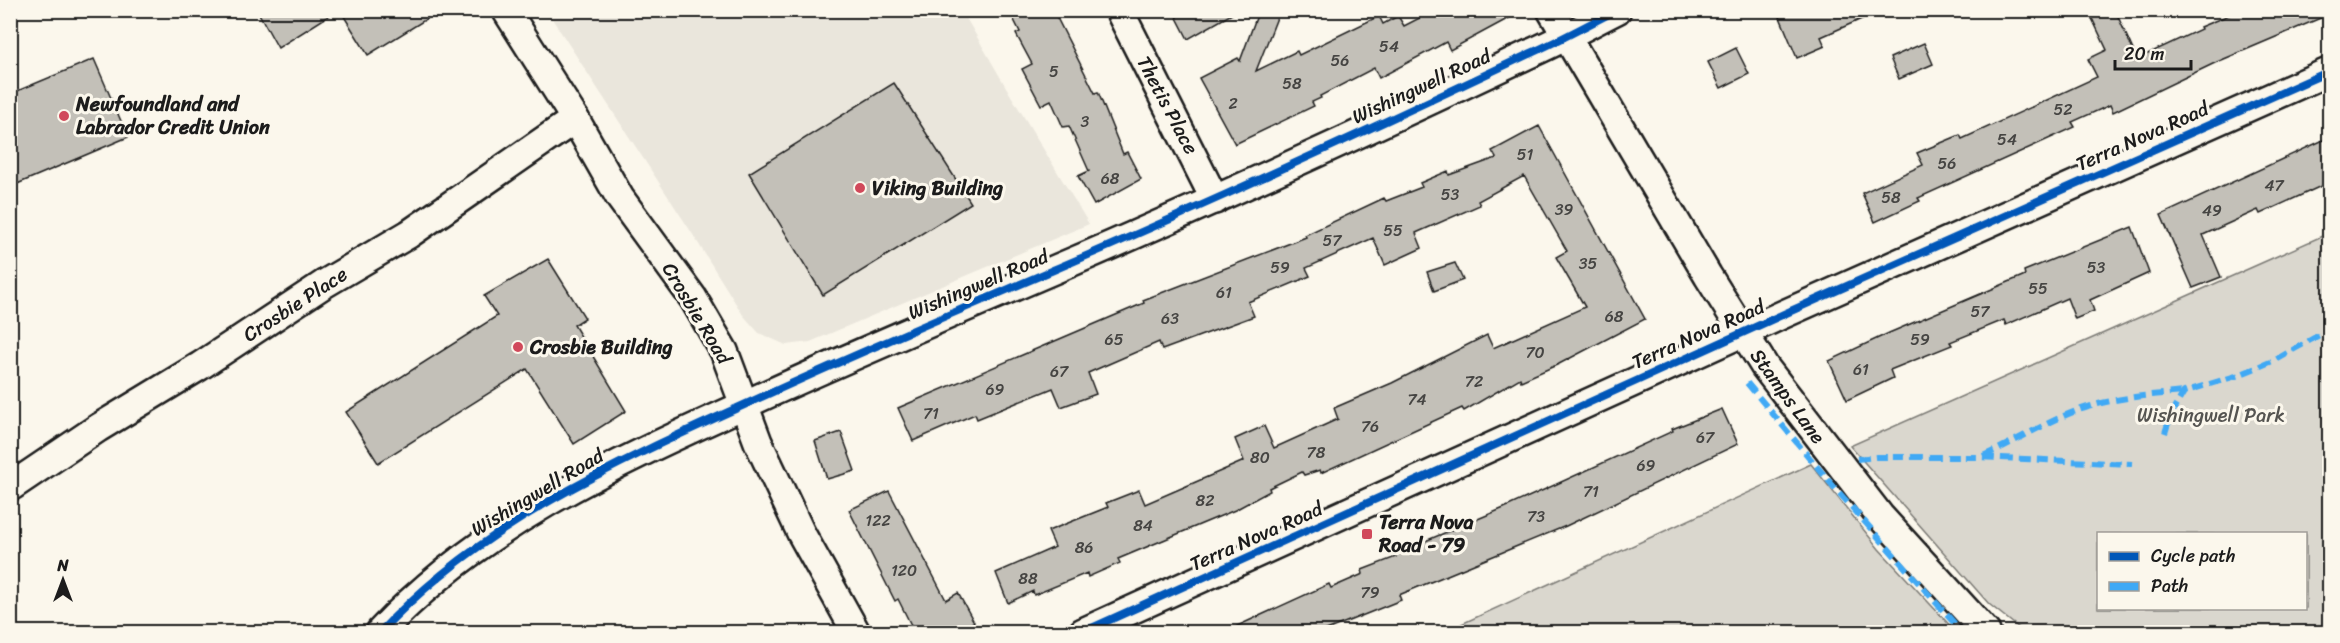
<svg xmlns="http://www.w3.org/2000/svg" width="2340" height="643" viewBox="0 0 2340 643" font-family="Sriracha,sans-serif">
<style>
.built{fill:#eae6dc}
.green{fill:#dad7ce;stroke:#7b7a75;stroke-width:1.5;fill-rule:evenodd}
.building{fill:#c3c0b8;stroke:#1c1c1c;stroke-width:1.5}
.lines{fill:none;stroke-linecap:round;stroke-linejoin:round}
.minor-casing{stroke:#1c1c1c;stroke-width:32}
.minor{stroke:#fbf7ec;stroke-width:27}
.quiet{stroke:#3fa9f5;stroke-width:6;stroke-dasharray:12 6;stroke-linecap:butt}
.cycleway-casing{stroke:#fbf7ec;stroke-width:11}
.cycleway{stroke:#0057b8;stroke-width:8}
.poi-dot{fill:#d1495b;stroke:#fbf7ec;stroke-width:2}
.labels{text-anchor:middle;stroke-width:6;stroke-linejoin:round;paint-order:stroke}
.number-label{font-size:16px;fill:#464543}
.street-label{font-size:20px;fill:#1c1c1c;stroke:#fbf7ec}
.poi-label{font-size:20px;font-weight:bold;fill:#1c1c1c;stroke:#fbf7ec;text-anchor:start}
.park-label{font-size:20px;fill:#555451;stroke:#fbf7ec}
</style>
<rect width="100%" height="100%" fill="#fbf7ec"/>
<filter id="ink" filterUnits="userSpaceOnUse"><feTurbulence type="fractalNoise" baseFrequency=".0167" numOctaves="2"/><feDisplacementMap in="SourceGraphic" scale="12" xChannelSelector="R" yChannelSelector="G"/><feConvolveMatrix kernelMatrix="1 2 1 2 8 2 1 2 1" color-interpolation-filters="sRGB"/></filter>
<g filter="url(#ink)">
<path class="built" d="M547,11h415l48,83 79,130 -279,118 -24,3 -27,-12 -16,-18 -53,-85z"/>
<g class="green">
<path d="M2329,233v399h-305l-35,-28 -139,-158zM2098,534h208v74h-208z"/>
<path d="M1811,464l68,85 77,83h-512z"/>
</g>
<g class="building">
<path d="M257,10h81l-60,38z"/>
<path d="M340,10h101l-73,45z"/>
<path d="M1009,10h44l42,83 3,-1 25,62 4,-2 14,27 -47,26 -16,-29 11,-5 -20,-45 -6,1 -12,-27 -10,5 -19,-36 10,-5 -16,-30 4,-2z"/>
<path d="M1173,10h66l-51,29z"/>
<path d="M1259,10l19,5 -22,56 41,-20 2,4 80,-39 4,8 15,-8 6,10 31,-16h89l-74,40 -4,-8 -67,36 -5,-10 -54,28 1,2 -9,4 2,4 -79,38 -36,-66 39,-20 2,3z"/>
<path d="M1777,10h105l-61,27 4,9 -28,12z"/>
<path d="M2088,10h27l22,49 64,-30 -1,-2 41,-17h89v4l-113,48 -104,50 -3,-7 -38,17 3,5 -157,71 2,3 -45,21 -13,-29 61,-28 -6,-12 43,-18 2,4 135,-62 -9,-18 19,-9z"/>
<path d="M1924,43l9,21 -34,15 -9,-21z"/>
<path d="M1736,48l13,26 -28,14 -13,-26z"/>
<path d="M94,59l34,78 -118,50v-93z"/>
<path d="M894,83l77,120 -148,92 -74,-122z"/>
<path d="M1539,126l106,193 -86,45 -38,17 -1,-3 -56,33 -2,-3 -141,65 -1,-3 -16,5 -2,-3 -33,16 1,3 -35,19 -117,49 2,4 -32,14 -1,-4 -53,22 -1,-4 -25,12 -12,-30 59,-26 -7,-16 60,-24 -2,-4 33,-13 6,14 99,-43 -9,-22 29,-13 10,22 64,-29 -4,-11 58,-25 95,-48 6,13 92,-41 -29,-50 11,-6 -43,-75 -46,25 2,4 -64,28 6,15 -37,17 -12,-27 -67,30 4,8 -62,26 6,14 -92,34 -3,-8 -71,31 8,21 -35,13 -8,-19 -76,31 -2,-5 -62,27 -15,-33 246,-105 -1,-3 163,-63 -1,-2 79,-37 2,3 36,-14 -2,-4 28,-12 1,4 47,-17 -4,-7z"/>
<path d="M2330,137v45l-70,32 -2,-4 -55,25 18,42 -28,11 -32,-73z"/>
<path d="M2132,227l17,46 -59,27 4,11 -19,8 -8,-21 -61,27 -2,-5 -54,22 2,3 -62,25 3,8 -46,22 -18,-39 60,-28 136,-58 -1,-4z"/>
<path d="M548,259l37,59 -11,7 52,86 -52,33 -47,-75 -149,94 -32,-51 151,-96 -13,-20z"/>
<path d="M1455,263l8,17 -29,11 -7,-19z"/>
<path d="M1722,409l16,35 -172,82 -167,69 2,5 -82,33h-97l107,-49 2,4 32,-14 -1,-4 34,-13 -2,-3 110,-46 169,-77 -1,-2z"/>
<path d="M841,432l14,39 -28,8 -12,-38z"/>
<path d="M889,491l57,109 12,-7 16,29 -21,11h-38l-17,-34 -3,2 -46,-91z"/>
</g>
<g class="lines">
<defs>
<g id="minor">
<path d="M506,10l69,109 45,79 73,100 31,53 34,91 43,91 55,99"/>
<path d="M1119,10l96,190"/>
<path d="M1551,10l157,266 57,91 115,149 106,116"/>
<path d="M12,486l86,-58 102,-62 124,-82 85,-50 166,-115"/>
<path d="M380,632c100,-107 233,-168 364,-227 104,-48 209,-92 314,-137 159,-68 315,-140 471,-214 30,-13 58,-29 88,-44"/>
<path d="M1083,632l701,-318 546,-243"/>
</g>
</defs>
<use href="#minor" class="minor-casing"/>
<use href="#minor" class="minor"/>
<g class="quiet">
<path d="M1747,383l87,104 128,145"/>
<path d="M2165,433l6,-19 13,-22 55,-17 36,-15 55,-31"/>
<path d="M1983,456c35,-15 68,-38 105,-49 31,-10 64,-12 96,-15"/>
<path d="M1857,459l19,-2h104l152,7"/>
</g>
<defs>
<g id="cycleway">
<path d="M380,632c100,-107 233,-168 364,-227 104,-48 209,-92 314,-137 159,-68 315,-140 471,-214 30,-13 58,-29 88,-44"/>
<path d="M1083,632l701,-318 546,-243"/>
</g>
</defs>
<use href="#cycleway" class="cycleway-casing"/>
<use href="#cycleway" class="cycleway"/>
</g>
</g>
<g class="poi-dot">
<circle cx="64" cy="116" r="6"/>
<circle cx="860" cy="188" r="6"/>
<circle cx="518" cy="347" r="6"/>
<rect x="1361" y="528" width="12" height="12" rx="3"/>
</g>
<g class="labels">
<g class="number-label">
<text x="1389" y="52">54</text>
<text x="1340" y="66">56</text>
<text x="1054" y="77">5</text>
<text x="1292" y="89">58</text>
<text x="1233" y="109">2</text>
<text x="2063" y="115">52</text>
<text x="1085" y="127">3</text>
<text x="2007" y="145">54</text>
<text x="1525" y="160">51</text>
<text x="1947" y="169">56</text>
<text x="1110" y="184">68</text>
<text x="2274" y="191">47</text>
<text x="1450" y="200">53</text>
<text x="1891" y="203">58</text>
<text x="1564" y="215">39</text>
<text x="2212" y="216">49</text>
<text x="1393" y="236">55</text>
<text x="1332" y="246">57</text>
<text x="1588" y="269">35</text>
<text x="1280" y="273">59</text>
<text x="2096" y="273">53</text>
<text x="2038" y="294">55</text>
<text x="1224" y="298">61</text>
<text x="1980" y="317">57</text>
<text x="1614" y="322">68</text>
<text x="1170" y="324">63</text>
<text x="1114" y="345">65</text>
<text x="1920" y="345">59</text>
<text x="1535" y="358">70</text>
<text x="1861" y="375">61</text>
<text x="1059" y="377">67</text>
<text x="1474" y="387">72</text>
<text x="995" y="395">69</text>
<text x="1417" y="405">74</text>
<text x="931" y="419">71</text>
<text x="1370" y="432">76</text>
<text x="1705" y="443">67</text>
<text x="1316" y="458">78</text>
<text x="1260" y="463">80</text>
<text x="1646" y="471">69</text>
<text x="1591" y="497">71</text>
<text x="1205" y="506">82</text>
<text x="1536" y="522">73</text>
<text x="878" y="526">122</text>
<text x="1143" y="531">84</text>
<text x="1084" y="553">86</text>
<text x="904" y="576">120</text>
<text x="1028" y="584">88</text>
<text x="1370" y="598">79</text>
</g>
<g class="street-label">
<text transform="translate(1421 86) rotate(-25)" y="7">Wishingwell Road</text>
<text transform="translate(1168 105) rotate(62)" y="7">Thetis Place</text>
<text transform="translate(2142 136) rotate(-24)" y="7">Terra Nova Road</text>
<text transform="translate(978 284) rotate(-23)" y="7">Wishingwell Road</text>
<text transform="translate(295 304) rotate(-33)" y="7">Crosbie Place</text>
<text transform="translate(697 313) rotate(59)" y="7">Crosbie Road</text>
<text transform="translate(1698 334) rotate(-24)" y="7">Terra Nova Road</text>
<text transform="translate(1788 396) rotate(54)" y="7">Stamps Lane</text>
<text transform="translate(537 492) rotate(-31)" y="7">Wishingwell Road</text>
<text transform="translate(1256 536) rotate(-24)" y="7">Terra Nova Road</text>
</g>
<g class="poi-label">
<text x="76" y="111">Newfoundland and<tspan x="76" dy="23">Labrador Credit Union</tspan></text>
<text x="872" y="195">Viking Building</text>
<text x="530" y="354">Crosbie Building</text>
<text x="1379" y="529">Terra Nova<tspan x="1379" dy="23">Road - 79</tspan></text>
</g>
<g class="park-label">
<text x="2211" y="422">Wishingwell Park</text>
</g>
</g>
<rect width="2340" height="643" fill="none" stroke="#fbf7ec" stroke-width="36"/>
<rect x="18" y="18" width="2304" height="607" fill="none" stroke="#1c1c1c" stroke-width="2" filter="url(#ink)"/>
<rect x="2097" y="532" width="210" height="78" fill="#fbf7ec" stroke="#a29f99" stroke-width="1.5"/>
<rect x="2109" y="552" width="30" height="9" fill="#0057b8" stroke="#a29f99" stroke-width="1.5"/>
<text x="2151" y="562" font-size="18" fill="#1c1c1c">Cycle path</text>
<rect x="2109" y="582" width="30" height="9" fill="#3fa9f5" stroke="#a29f99" stroke-width="1.5"/>
<text x="2151" y="592" font-size="18" fill="#1c1c1c">Path</text>
<g transform="translate(63 580)" stroke="#fbf7ec" stroke-width="4.5" paint-order="stroke">
<path d="M0-4.5L10 22L0 15L-10 22Z" fill="#1c1c1c"/>
<text y="-9" font-size="16" font-weight="bold" text-anchor="middle" fill="#1c1c1c">N</text>
</g>
<path d="M2115 60v9h76v-9" fill="none" stroke="#1c1c1c" stroke-width="3"/>
<text x="2124" y="60" font-size="18" fill="#1c1c1c" stroke="#fbf7ec" stroke-width="4.5" paint-order="stroke">20 m</text>
</svg>
